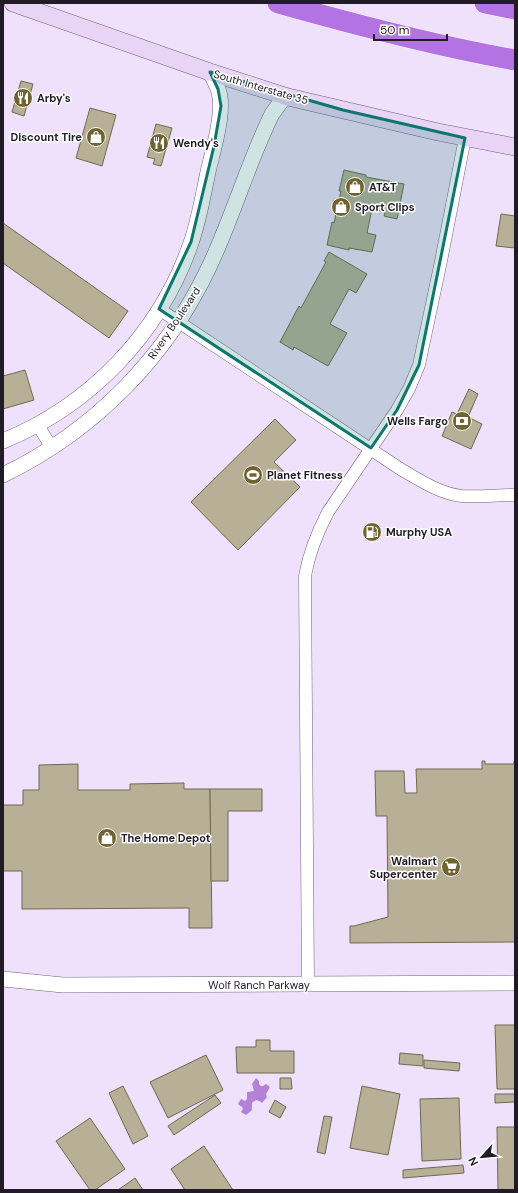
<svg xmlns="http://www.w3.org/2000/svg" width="518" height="1193" viewBox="0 0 518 1193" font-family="'DM Sans',sans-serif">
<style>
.water{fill:#b182d5}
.building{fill:#b7b096;stroke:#6f6950}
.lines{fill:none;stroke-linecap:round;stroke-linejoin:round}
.minor-casing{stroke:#6e6279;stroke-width:13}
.tertiary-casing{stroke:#6e6279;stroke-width:16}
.secondary-casing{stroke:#6e6279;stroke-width:18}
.motorway-casing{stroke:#fff;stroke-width:22}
.minor{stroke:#fff;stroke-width:12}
.tertiary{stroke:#fff;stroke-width:15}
.secondary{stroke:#e8d5f6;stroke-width:17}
.motorway{stroke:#b373e2;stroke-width:21}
.marked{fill:#0f766e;fill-opacity:0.2;stroke:#0f766e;stroke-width:3;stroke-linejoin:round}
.labels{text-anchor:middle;stroke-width:3;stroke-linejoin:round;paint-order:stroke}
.street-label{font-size:11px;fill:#201b24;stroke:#fff}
.poi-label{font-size:11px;font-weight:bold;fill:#201b24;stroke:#fff;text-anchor:start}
</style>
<rect width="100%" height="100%" fill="#efe1fb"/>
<path class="water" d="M256,1078l3,3v3l2,2h2l3,-2 4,3 -4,7 1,3 -5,6c-4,-3 -6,-4 -10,0v7l-6,5 -5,-3 2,-3 -1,-2 -4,-3 3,-5 4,2 2,-2v-7l7,-1 -2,-7z"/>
<g class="building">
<path d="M21,81l12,3 -9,32 -12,-4z"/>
<path d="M90,108l26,7 -14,51 -26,-8z"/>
<path d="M156,124l16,4 -11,38 -8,-2 2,-5 -8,-2z"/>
<path d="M344,170l22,5v2l38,7 -7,35 -13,-3 1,-4 -13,-3 -5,24 9,2 -4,17 -23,-4v2l-22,-5 5,-23 2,1 7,-32h-2z"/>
<path d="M501,214l14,2v32l-19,-2z"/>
<path d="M3,223l125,88 -19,27 -106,-75z"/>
<path d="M329,252l38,22 -11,19 -7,-4 -19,35 17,9 -19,33 -34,-19 -1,3 -13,-8 19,-36 2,2 25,-46 -2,-1z"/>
<path d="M25,370l9,30 -31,9v-33z"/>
<path d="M469,389l9,5 -10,23 14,7 -11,25 -29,-13 10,-24 5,2z"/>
<path d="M275,419l21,21 -22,22 26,25 -62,63 -47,-48z"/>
<path d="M482,761h3v3h29v-3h1v181l-165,1v-17h4l34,-9 -1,-101h-11l-1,-45h29l1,22h12l-1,-24h66z"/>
<path d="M78,764v26h52v-6l54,-1v6h26l2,139h-23v-20l-167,1v-38h-19v-66h20v-15h16v-25z"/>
<path d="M210,789h52v22h-34v70h-17z"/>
<path d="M495,1025h20v64h-18z"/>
<path d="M256,1040h14v11h24v22h-57l-1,-26h20z"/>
<path d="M400,1053l23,2v11l-24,-2z"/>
<path d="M206,1055l17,35 -55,28 -18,-36z"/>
<path d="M424,1060l36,3 -1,8 -35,-3z"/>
<path d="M280,1078h11l1,11h-12z"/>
<path d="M123,1086l25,50 -15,8 -24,-51z"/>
<path d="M362,1086l38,8 -12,61 -38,-7z"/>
<path d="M495,1094h20v8l-20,1z"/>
<path d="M215,1095l6,8 -47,32 -6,-9z"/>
<path d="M459,1098l2,61 -39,2 -2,-62z"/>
<path d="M275,1100l11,7 -6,11 -11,-6z"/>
<path d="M324,1116l8,1 -7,37 -8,-2z"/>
<path d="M90,1118l35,51 -30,21h-5l-34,-49z"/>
<path d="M497,1127h18v63h-17z"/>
<path d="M204,1146l29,44h-48l-14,-21z"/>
<path d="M463,1165l1,8 -61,5v-8z"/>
<path d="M135,1178l8,12h-25z"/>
</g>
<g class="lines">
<defs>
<g id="minor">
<path d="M159,309l243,161c18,10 38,24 60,26 17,1 35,-1 53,-1"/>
<path d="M37,424l15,24"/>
<path d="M308,984l-3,-408c4,-23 12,-43 23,-64l69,-102 12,-21 10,-24 22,-104 24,-123"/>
</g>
<g id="tertiary">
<path d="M3,441c88,-36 157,-108 188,-198 8,-23 12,-47 17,-71 5,-22 18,-63 10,-83 -2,-6 -5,-11 -8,-17"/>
<path d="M3,475c91,-44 164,-118 207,-210 23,-49 38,-102 62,-151l11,-15 5,-2"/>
<path d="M3,979l60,6 452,-2"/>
</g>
<path id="secondary" d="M13,3l197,69 78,25 150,35 77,15"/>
<g id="motorway">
<path d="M278,3c78,22 157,43 237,57"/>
<path d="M485,3l30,6"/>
</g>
</defs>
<use href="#minor" class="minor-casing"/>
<use href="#tertiary" class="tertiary-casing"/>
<use href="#secondary" class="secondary-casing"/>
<use href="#motorway" class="motorway-casing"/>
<use href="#minor" class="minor"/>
<use href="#tertiary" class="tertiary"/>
<use href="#secondary" class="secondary"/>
<use href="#motorway" class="motorway"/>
</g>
<path class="marked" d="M210,72l133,38 122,28 -46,227 -22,45 -26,38 -212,-139 32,-67 23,-96 7,-40 -3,-17z"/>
<defs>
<symbol id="restaurant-disc" viewBox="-11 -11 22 22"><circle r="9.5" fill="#716330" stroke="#fff"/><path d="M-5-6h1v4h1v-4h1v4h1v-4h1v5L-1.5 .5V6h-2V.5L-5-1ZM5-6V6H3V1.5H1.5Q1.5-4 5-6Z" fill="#fff"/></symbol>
<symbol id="shop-disc" viewBox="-11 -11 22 22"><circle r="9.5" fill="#716330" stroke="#fff"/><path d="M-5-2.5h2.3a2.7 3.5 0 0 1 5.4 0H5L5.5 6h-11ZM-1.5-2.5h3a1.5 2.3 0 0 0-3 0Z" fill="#fff"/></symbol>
<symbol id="bank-disc" viewBox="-11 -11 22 22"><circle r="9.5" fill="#716330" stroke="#fff"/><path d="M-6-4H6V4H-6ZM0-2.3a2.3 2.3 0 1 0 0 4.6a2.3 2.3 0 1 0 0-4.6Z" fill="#fff"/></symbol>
<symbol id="stadium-disc" viewBox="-11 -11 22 22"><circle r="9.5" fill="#716330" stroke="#fff"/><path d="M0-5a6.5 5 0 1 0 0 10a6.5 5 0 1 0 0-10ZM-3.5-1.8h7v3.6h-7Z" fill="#fff"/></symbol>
<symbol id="fuel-disc" viewBox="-11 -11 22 22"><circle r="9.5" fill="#716330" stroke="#fff"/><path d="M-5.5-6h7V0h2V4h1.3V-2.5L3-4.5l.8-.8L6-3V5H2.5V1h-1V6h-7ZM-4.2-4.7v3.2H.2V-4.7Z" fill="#fff"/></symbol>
<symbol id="supermarket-disc" viewBox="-11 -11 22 22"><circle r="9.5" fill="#716330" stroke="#fff"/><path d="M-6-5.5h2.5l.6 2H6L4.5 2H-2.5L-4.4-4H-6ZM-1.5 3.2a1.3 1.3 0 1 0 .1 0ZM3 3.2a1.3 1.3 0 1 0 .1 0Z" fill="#fff"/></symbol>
</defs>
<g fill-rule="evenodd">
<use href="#restaurant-disc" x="12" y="87" width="22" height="22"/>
<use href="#shop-disc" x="85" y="126" width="22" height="22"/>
<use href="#restaurant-disc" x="148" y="132" width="22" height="22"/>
<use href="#shop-disc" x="344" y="176" width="22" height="22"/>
<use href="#shop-disc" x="330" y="196" width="22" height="22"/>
<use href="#bank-disc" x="451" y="410" width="22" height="22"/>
<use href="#stadium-disc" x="242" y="464" width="22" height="22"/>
<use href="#fuel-disc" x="361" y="521" width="22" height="22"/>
<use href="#shop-disc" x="96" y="827" width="22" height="22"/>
<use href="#supermarket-disc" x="440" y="856" width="22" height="22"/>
</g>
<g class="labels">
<g class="street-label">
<text transform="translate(261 87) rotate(16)" y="4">South Interstate 35</text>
<text transform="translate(174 323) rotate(-56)" y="4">Rivery Boulevard</text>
<text x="259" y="989">Wolf Ranch Parkway</text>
</g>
<g class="poi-label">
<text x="37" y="102">Arby's</text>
<text x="82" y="141" text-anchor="end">Discount Tire</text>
<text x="173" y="147">Wendy's</text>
<text x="369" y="191">AT&amp;T</text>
<text x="355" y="211">Sport Clips</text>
<text x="448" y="425" text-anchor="end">Wells Fargo</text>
<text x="267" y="479">Planet Fitness</text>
<text x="386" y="536">Murphy USA</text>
<text x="121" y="842">The Home Depot</text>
<text x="437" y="865" text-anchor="end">Walmart<tspan x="437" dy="13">Supercenter</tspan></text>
</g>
</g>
<rect width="518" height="1193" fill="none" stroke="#201b24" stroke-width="8"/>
<g transform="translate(482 1157) rotate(243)" stroke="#ffffff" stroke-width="3" paint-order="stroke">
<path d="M0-3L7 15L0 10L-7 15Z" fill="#201b24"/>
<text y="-6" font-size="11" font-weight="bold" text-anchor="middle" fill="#201b24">N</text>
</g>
<path d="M374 34v6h73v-6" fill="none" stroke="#201b24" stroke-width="2"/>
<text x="380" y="34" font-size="12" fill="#201b24" stroke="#ffffff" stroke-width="3" paint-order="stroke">50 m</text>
</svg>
